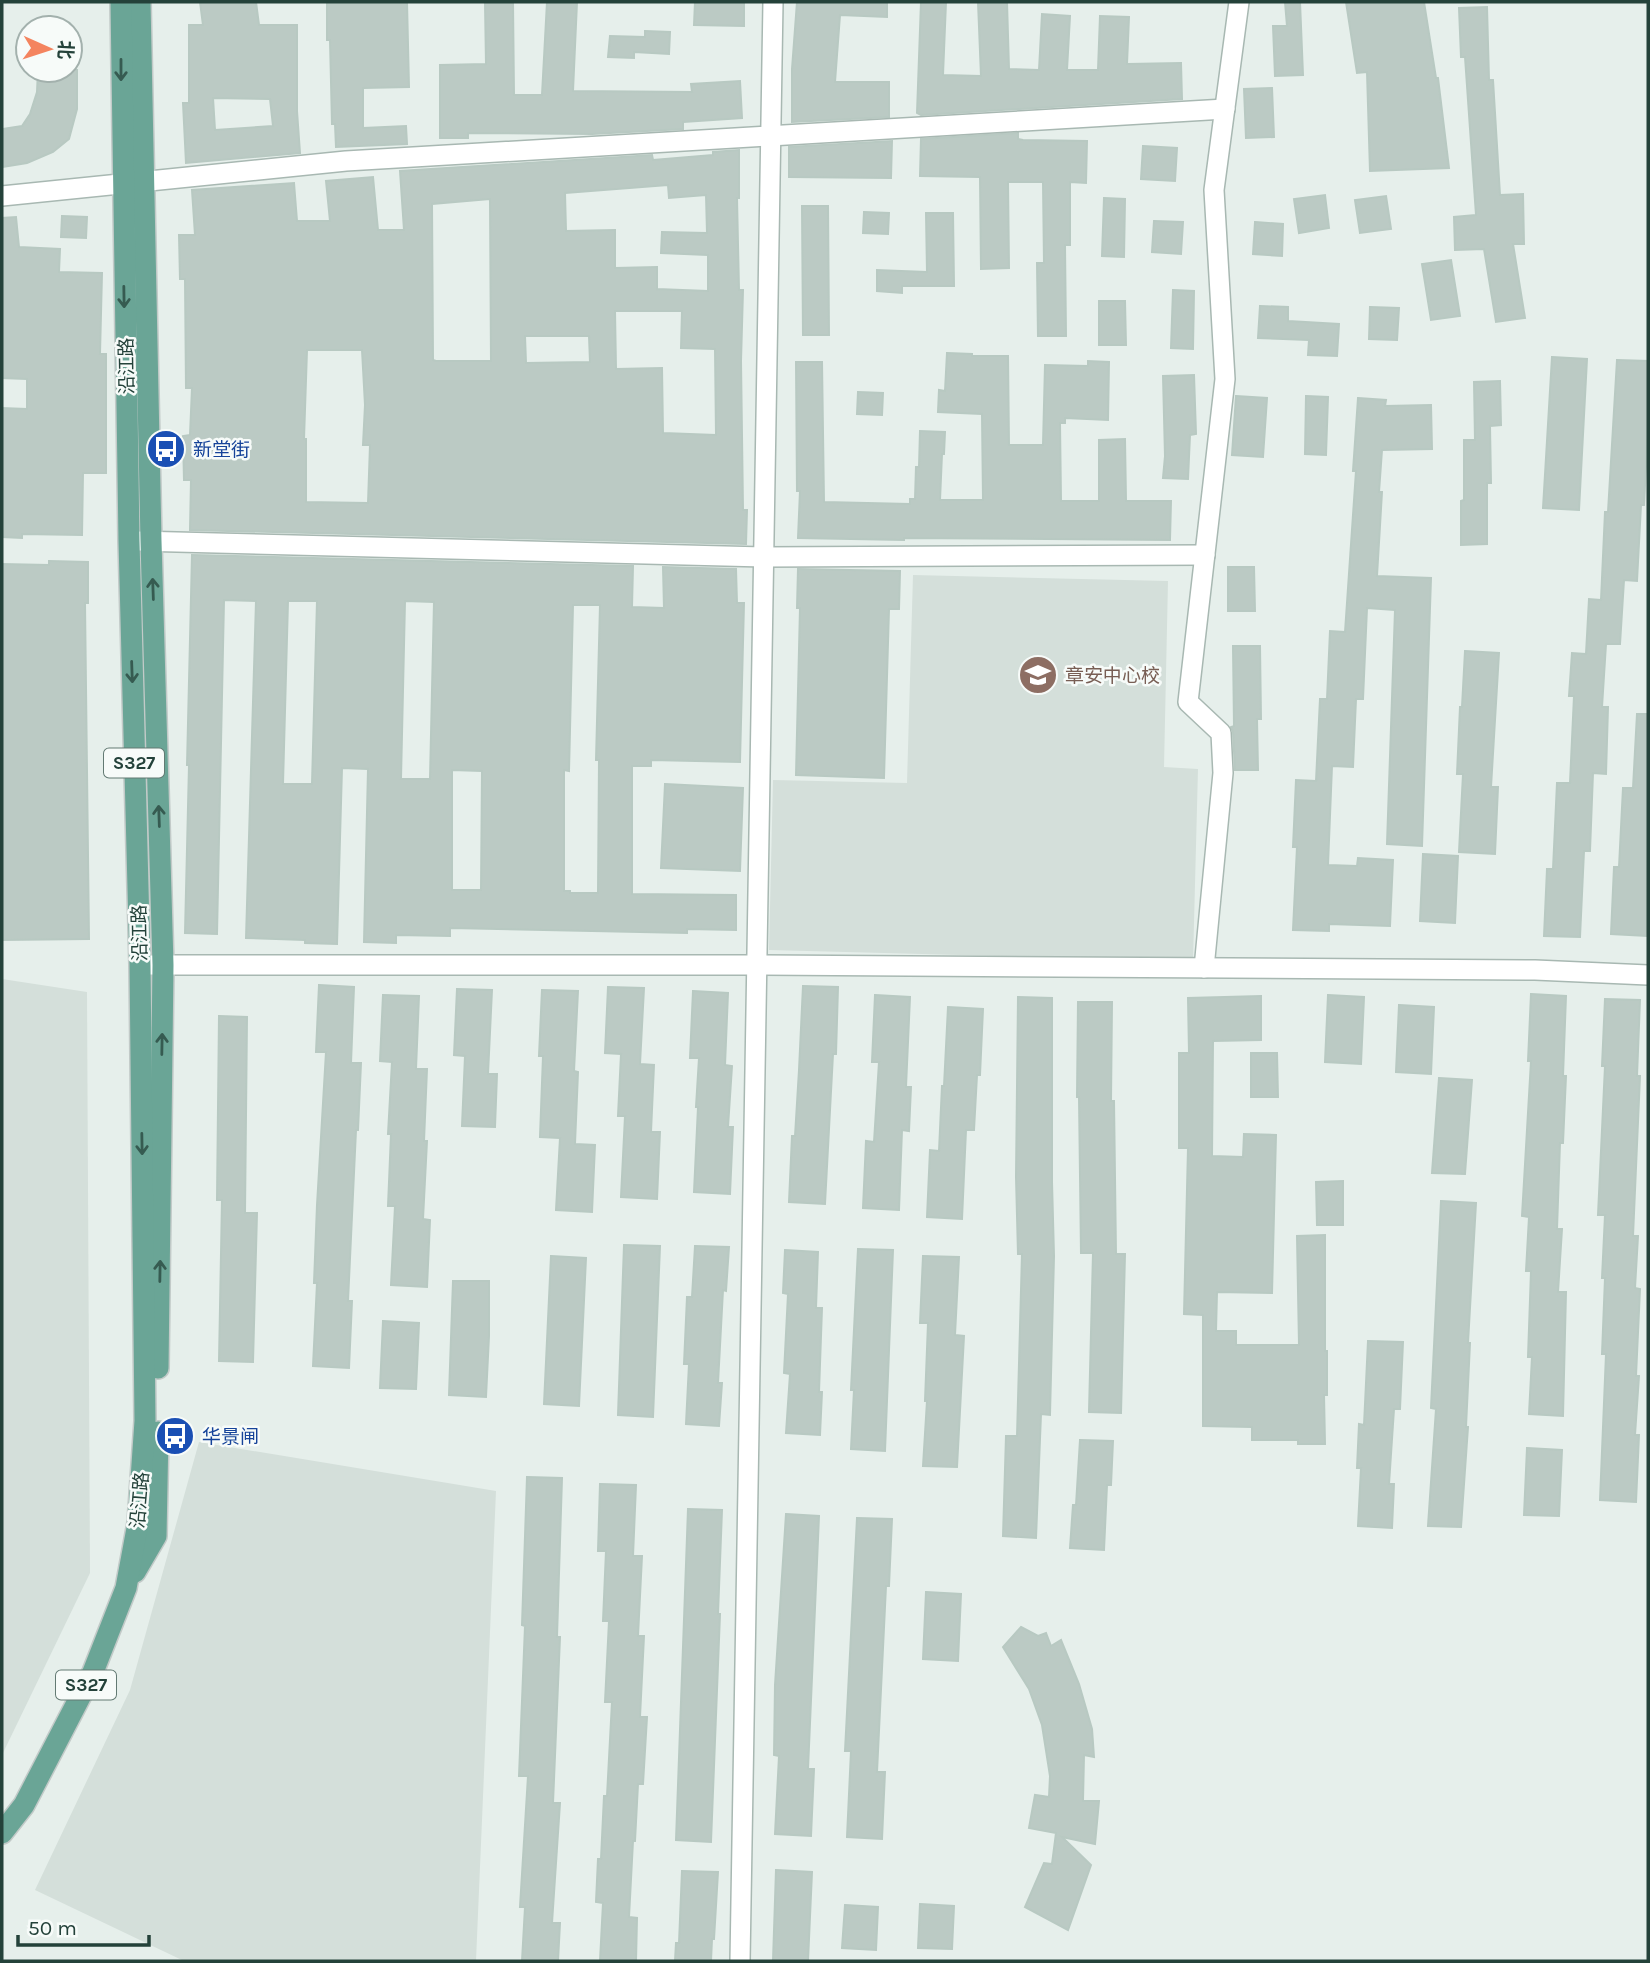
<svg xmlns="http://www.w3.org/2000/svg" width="1650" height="1963" viewBox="0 0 1650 1963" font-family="Karla,'Noto Sans SC',sans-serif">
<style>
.built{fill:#d4dfda}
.building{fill:#bbcac4;stroke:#b8c9c2;stroke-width:2;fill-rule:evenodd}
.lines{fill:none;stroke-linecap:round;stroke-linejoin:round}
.minor-casing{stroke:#a8b8b2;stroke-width:22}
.major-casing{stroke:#c2cac8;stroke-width:24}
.minor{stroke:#fff;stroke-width:19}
.major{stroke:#6aa596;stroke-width:21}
.oneway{stroke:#365b51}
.labels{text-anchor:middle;stroke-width:5;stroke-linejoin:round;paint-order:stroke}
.shield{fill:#f7fbf9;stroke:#637a73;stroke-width:2}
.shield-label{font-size:18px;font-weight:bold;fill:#24423a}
.street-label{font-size:19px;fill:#24423a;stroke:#f7fbf9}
.transit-label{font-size:19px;fill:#164399;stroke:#f7fbf9;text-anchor:start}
.education-label{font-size:19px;fill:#785e54;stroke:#f7fbf9;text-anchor:start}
</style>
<rect width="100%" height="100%" fill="#e6efeb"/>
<g class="built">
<path d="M913,575l255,6 -4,186 34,2 -5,192 -424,-11 4,-170 134,3z"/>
<path d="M2,979l85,13 3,581 -88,182z"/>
<path d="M199,1442l297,49 -20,470h-292l-149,-71 95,-200z"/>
</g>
<g class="building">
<path d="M200,2h56l3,23h38v86l3,42 -114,10 -3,-60h6v-78h14zM213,98l57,1 3,27 -58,4z"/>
<path d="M327,2h80l2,85 -46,1v40l43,-2 1,18 -71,3 -1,-23h-3l-2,-84h-3z"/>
<path d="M547,2h30l-4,89 119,1 -1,-8 49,-3 2,37 -59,4v7l-91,5 -124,-1v5h-28v-73l46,-1 -1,-61h28l1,92h28z"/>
<path d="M695,2h49v24l-50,-1z"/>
<path d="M797,2h90v15l-47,-2 -5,67h54v35l-97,5v-53z"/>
<path d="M921,2h25l-3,73 38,1 -3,-74h29l2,67 30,1 3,-56 28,2 -3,54h31l2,-54 29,1 -2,47 54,-1 1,36 -261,16 -4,-2z"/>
<path d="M1285,2h15l3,73 -28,1 -2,-50h14z"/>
<path d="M1346,2h78l12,76h2l11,90 -79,3 -3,-99 -10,1z"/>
<path d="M1487,7l2,73h4l7,115 23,-1 1,50h-11l12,74 -29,4 -12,-73 -29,1 -1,-33 22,-2 -11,-158h-4l-2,-49z"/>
<path d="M645,31l25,1 -1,22 -35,-2v6l-26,-1 2,-21 35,1z"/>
<path d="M38,70h39v39l-8,30 -16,13 -26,11 -25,4v-38l20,-3 8,-12 7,-22z"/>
<path d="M1272,88l2,49 -28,1 -2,-49z"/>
<path d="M1018,133v6l5,1 64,1 -1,42 -16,-1v63h-5l1,91h-28l-1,-73h7l-1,-81h-35l1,86 -28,1 -1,-92 -60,-1 1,-37z"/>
<path d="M892,141l-1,37 -102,-1v-30z"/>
<path d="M1143,146l34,2 -2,33 -34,-2z"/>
<path d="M739,150v48h-2l2,92h4l-2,71 2,149h4l-1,34 -556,-14 1,-50h-7l-1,-44 7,-1 2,-47h-6l-1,-109h-5l-1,-44h16l-3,-45 102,-7 3,38h33l-4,-40 47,-4 5,53h26l-4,-59 252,-16 1,5 60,-5v-3zM668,185l1,13 37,-3 1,38 -45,-1 -1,21 47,2v36l-51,-2v-22l-42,1v-38l-49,1 -1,-38zM490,199l1,162h-55l-3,-1 -1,-156zM615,311h67l-1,37 34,1 1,86 -53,-2 -1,-65 -46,1zM525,336h64l1,26 -64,1zM307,350h55l3,55 -2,40h7l-2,58 -62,-1v-63h-2z"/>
<path d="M1325,195l4,33 -30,5 -5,-34z"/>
<path d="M1386,196l5,33 -31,4 -5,-33z"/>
<path d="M1104,198l21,1 -1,58 -22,-1z"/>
<path d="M802,206h26l1,129h-26z"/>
<path d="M864,212l25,1 -1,21 -25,-1z"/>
<path d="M926,213h27l1,73h-52v7l-25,-2v-21l50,2z"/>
<path d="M62,216l25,1 -1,21 -25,-1z"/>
<path d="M16,217l3,30 41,2 -1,23 43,1 -2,81h6v119h-23l-1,62 -60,-1v4l-20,-1v-129l25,1v-30l-25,-1v-160z"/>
<path d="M1154,221l29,1 -2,32 -29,-2z"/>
<path d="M1255,222l28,2 -1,32 -29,-2z"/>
<path d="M1451,260l9,56 -29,4 -9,-56z"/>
<path d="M1173,290l21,1 -1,58 -22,-1z"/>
<path d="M1099,301h26l1,44h-27z"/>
<path d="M1260,306l28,1v14l51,3 -2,32 -29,-1 1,-15 -51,-2z"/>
<path d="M1370,307l29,1 -2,32 -28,-1z"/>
<path d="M947,353l25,1v2h36l1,89h34l2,-80 43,1v-5l21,1 -1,58 -43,-2v5h-5l1,78h38v-61l26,-1 1,62h45l-1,39 -266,-2v2l-106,-2 2,-47h-3l-1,-129h26l2,140 86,2v-5h5l1,-32h3l1,-36 25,1 -1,22h-2l-2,46h43l-1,-86 -44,-2 1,-22 6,1z"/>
<path d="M1552,357l35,2 -8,151 -36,-2z"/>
<path d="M1617,360l31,1v67l-4,77h-3l-4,76 -13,-1 -4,64h-14l-4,63h6l-2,67 -13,-1 -3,78h-6l-4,86 -36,-1 3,-67h6l4,-86h13l4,-87h-5l3,-43 14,1 3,-55 12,1 4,-88h3z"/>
<path d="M1194,375l2,59 -6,1 -2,44 -25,-1 2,-22 -2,-80z"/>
<path d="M1500,381l1,44 -11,1 1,57h-4v61l-26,1v-44l3,-1v-60h11l-1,-58z"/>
<path d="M858,392l25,1 -1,22 -25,-1z"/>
<path d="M1236,396l31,2 -4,59 -31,-2z"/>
<path d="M1306,396l22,1 -2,58 -21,-1z"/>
<path d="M1358,398l28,2 -1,6 46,-1 1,44 -50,1 -3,42h3l-5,84 54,2 -9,268 -35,-2 8,-234 -28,-2 -4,91h-7l-3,68 -21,-1 -4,99 29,1 1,-8 35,2 -3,66 -61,-2v7l-36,-1 4,-83h-4l3,-67 20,1 4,-82h7l3,-68 15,1 11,-161h-3z"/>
<path d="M192,555l441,11 -1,41 32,1 -1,-41 73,2 1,34h7l-4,159 -89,-2v6h-19v128l104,1v35l-49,-1v4l-237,-5v8l-54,-1v8l-32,-1 4,-173 -26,-1 -5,176 -32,-1v-3l-59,-2 10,-337 -32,-1 -7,334 -32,-1 4,-168h-2zM288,601h29l-5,183h-29zM405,601l29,1 -4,177h-29zM573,605h27l-4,155h3l-1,133h-28v-2h-6v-121l5,1zM452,770l30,1 -1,119h-29z"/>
<path d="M49,561l39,1v41h-3l4,336 -87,1v-376l47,1z"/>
<path d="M1228,567h26l1,44h-27z"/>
<path d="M798,569l102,2 -1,38h-10l-5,169 -88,-3 4,-167h-3z"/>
<path d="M1233,646h27l1,73h-4l1,51h-23l-2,-38 -2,-5 3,-1z"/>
<path d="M1465,651l34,2 -8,134h7l-3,67 -36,-2 4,-78h-6l3,-67h2z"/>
<path d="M1637,714h11l-1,222 -36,-2 3,-67h5l4,-79h10z"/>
<path d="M665,784l78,4 -3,83 -79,-3z"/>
<path d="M1423,854l35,2 -3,67 -35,-2z"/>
<path d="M319,985l35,2 -3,76h10l-3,67h-2l-8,171h4l-3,67 -36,-2 4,-83h-3l3,-78 9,-153h-10z"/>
<path d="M803,986l35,1 -2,67h-3l-8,150 -36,-2 3,-66h3l4,-66z"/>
<path d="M608,987l36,1 -4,76 14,1 -3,67h9l-3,67 -36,-2 4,-81h-7l3,-62 -16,-1z"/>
<path d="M457,989l35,1 -4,84h9l-2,53 -33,-1 3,-70 -11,-1z"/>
<path d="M542,990l36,1 -4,80 4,1 -3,72 20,1 -3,67 -36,-2 4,-72 -20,-1 3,-81h-4z"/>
<path d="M693,991l35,2 -3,72 7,1 -4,61h5l-3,67 -36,-2 4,-85h-2l3,-49h-9z"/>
<path d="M1531,994l35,2 -3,80h3l-3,67h-3l-3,86h5l-4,63h8l-3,124 -34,-2 3,-57h-4l3,-86h-5l3,-54 -7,-1 9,-155h-3z"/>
<path d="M383,995l36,1 -3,73h11l-3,72h3l-4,78 7,1 -3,67 -36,-2 4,-79h-7l3,-72h-3l4,-72 -12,-1z"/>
<path d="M875,995l35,2 -4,90h5l-2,44 -7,-1 -3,80 -36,-2 3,-67 8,1 5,-80h-7z"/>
<path d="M1328,995l36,2 -3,67 -36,-2z"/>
<path d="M1261,996v44l-48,1 -1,115 31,1 1,-23 32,1 -4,158 -55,-1 -1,39h20v14h63l-2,-109 28,-1v116h2v44h-3l1,49h-27v-4h-46v-13l-49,-1v-111l-19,-1 4,-166h-9v-95h10l-1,-55z"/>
<path d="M1018,997l34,1v184l2,74 -4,159 -9,-1 -5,124 -33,-2 3,-100h11l5,-182h-4l-2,-77z"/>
<path d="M1605,999l35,1 -3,76h3l-7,160h5l-3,52 5,1 -4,87h3l-4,59h4l-3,67 -36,-2 6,-146h-4l3,-76h-3l3,-63h-7l7,-149h-3z"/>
<path d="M1078,1002h34l-1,99h3l2,153h9l-4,159 -32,-1 4,-159h-12l-2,-156h-2z"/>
<path d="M1399,1005l35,2 -3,67 -35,-2z"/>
<path d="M948,1007l35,2 -3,66h-3l-3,55h-8l-4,89 -35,-2 3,-67 9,1 3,-65h2z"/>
<path d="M219,1016l28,1 -2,196h12l-4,149 -34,-1 3,-161h-5z"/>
<path d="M1251,1053h26l1,44h-27z"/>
<path d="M1439,1078l33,2 -7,94 -33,-1z"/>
<path d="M1343,1181v44h-26l-1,-43z"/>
<path d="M1441,1201l35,2 -8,140h2l-4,84h2l-7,100 -33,-1 8,-117 -5,-1z"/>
<path d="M624,1245l36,1 -7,171 -35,-2z"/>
<path d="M695,1246l34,1 -3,44 -3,-1 -5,93h4l-3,43 -33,-2 3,-60h-5l3,-67h5z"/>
<path d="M858,1249l35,1 -8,201 -34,-2 3,-59h-3z"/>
<path d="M785,1250l33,2 -2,56h6l-3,84h3l-2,43 -34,-2 4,-59 -6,-1 4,-79 -5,-1z"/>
<path d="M551,1256l35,2 -7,148 -35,-2z"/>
<path d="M923,1256l36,1 -4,78 9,1 -7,131 -34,-1 4,-65h-2l3,-78h-8z"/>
<path d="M453,1281h36v55l-3,61 -37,-2z"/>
<path d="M383,1321l36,2 -3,66 -36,-1z"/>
<path d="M1368,1341l35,1 -3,67h-6l-5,75h5l-2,44 -34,-2 3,-58h-4l2,-44 5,1z"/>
<path d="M1080,1440l33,1 -2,44h-4l-3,65 -34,-2 3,-43h3z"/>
<path d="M1527,1448l35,2 -3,66 -35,-1z"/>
<path d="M527,1477l35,1 -5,159h3l-7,166h7l-8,120h8l-2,38h-36l3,-54h-5l8,-131h-9l6,-150 -3,-1z"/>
<path d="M600,1484l36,1 -3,71h9l-4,80h6l-4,81h7l-4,67h-5l-3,57h-2l-4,76 8,1 -1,43h-36l3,-58 -7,-1 2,-43h3l3,-63h3l5,-94h-7l4,-81h-6l3,-70h-8z"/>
<path d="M688,1509l34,1 -4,104h2l-9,228 -35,-2z"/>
<path d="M786,1514l33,2 -11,253h6l-3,67 -36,-2 4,-78 -5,-1 1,-70z"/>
<path d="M857,1518l35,1 -3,67h-3l-9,186h8l-3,67 -35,-2 4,-86h-6z"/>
<path d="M926,1592l35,2 -3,67 -35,-2z"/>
<path d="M1021,1627l17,9 8,-3 5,13 10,-6 18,44 13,45 2,28 -10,-2 -1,46h16l-4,43 -33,-7 29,28 -23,65 -43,-23 19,-44 8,1 4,-31 -27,-5 6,-33 14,2 1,-21 -8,-51 -13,-36 -26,-42z"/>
<path d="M776,1870l36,2 -4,89h-35z"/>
<path d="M682,1871l36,1 -4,67h-2l-1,22h-36l1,-18h3z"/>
<path d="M920,1904l34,2 -2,43 -34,-1z"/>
<path d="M845,1905l33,2 -2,43 -34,-2z"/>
</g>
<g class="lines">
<defs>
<g id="minor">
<path d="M2,196l344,-35 879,-52"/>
<path d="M137,541l627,16 441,-2"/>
<path d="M148,965h609l778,5 113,5"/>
<path d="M1204,968l19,-195 -2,-40 -33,-31 37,-323 -11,-189 25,-188"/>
<path d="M740,1961l33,-1959"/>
</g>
<g id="major">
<path d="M140,2l11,539 12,424 -5,403"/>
<path d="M135,1572l21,-36 2,-104"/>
<path d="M2,1833l22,-28 69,-133 33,-84 12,-65 7,-102 -5,-456 -11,-424 -8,-539"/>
</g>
</defs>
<use href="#minor" class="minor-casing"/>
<use href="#major" class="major-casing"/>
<use href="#minor" class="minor"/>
<use href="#major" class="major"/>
</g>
<defs><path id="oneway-shaft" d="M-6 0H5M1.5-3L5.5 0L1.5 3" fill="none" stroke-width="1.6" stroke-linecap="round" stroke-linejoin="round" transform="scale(1.75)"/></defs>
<g class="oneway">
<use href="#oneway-shaft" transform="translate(121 70) rotate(90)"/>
<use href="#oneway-shaft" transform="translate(124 297) rotate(89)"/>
<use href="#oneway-shaft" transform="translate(153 589) rotate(-92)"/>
<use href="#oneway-shaft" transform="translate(132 672) rotate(88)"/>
<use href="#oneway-shaft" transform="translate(159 816) rotate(-92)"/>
<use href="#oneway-shaft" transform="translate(162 1044) rotate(-89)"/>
<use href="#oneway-shaft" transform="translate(142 1144) rotate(89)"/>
<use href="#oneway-shaft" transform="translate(160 1271) rotate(-89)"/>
</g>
<defs>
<symbol id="bus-disc" viewBox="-11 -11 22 22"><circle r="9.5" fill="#1a4fb4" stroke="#f7fbf9"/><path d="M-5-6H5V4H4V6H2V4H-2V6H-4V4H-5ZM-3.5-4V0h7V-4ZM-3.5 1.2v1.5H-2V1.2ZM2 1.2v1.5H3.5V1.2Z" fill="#fff"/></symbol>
<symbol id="school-disc" viewBox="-11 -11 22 22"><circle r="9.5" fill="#8d6e63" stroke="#f7fbf9"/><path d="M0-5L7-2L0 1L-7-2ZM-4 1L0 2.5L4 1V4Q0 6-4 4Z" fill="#fff"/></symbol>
</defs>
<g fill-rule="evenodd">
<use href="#bus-disc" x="144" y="427" width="44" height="44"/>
<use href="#school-disc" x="1016" y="653" width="44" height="44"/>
<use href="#bus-disc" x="153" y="1414" width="44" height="44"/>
</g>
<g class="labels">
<g class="shield">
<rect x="104" y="748.5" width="60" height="29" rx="5"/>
<rect x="56" y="1670.5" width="60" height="29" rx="5"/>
</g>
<g class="shield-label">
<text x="134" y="769">S327</text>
<text x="86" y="1691">S327</text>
</g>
<g class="street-label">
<text transform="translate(126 366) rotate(-91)" y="7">沿江路</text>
<text transform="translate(139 933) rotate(-91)" y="7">沿江路</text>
<text transform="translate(139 1500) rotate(-85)" y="7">沿江路</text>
</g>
<g class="transit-label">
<text x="193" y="456">新堂街</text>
<text x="202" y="1443">华景闸</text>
</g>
<g class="education-label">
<text x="1065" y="682">章安中心校</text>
</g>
</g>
<rect width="1650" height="1963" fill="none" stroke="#24423a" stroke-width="7"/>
<g transform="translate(49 49) rotate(93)"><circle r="33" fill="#f7fbf9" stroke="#a3b1ad" stroke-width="2"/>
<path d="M0-5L12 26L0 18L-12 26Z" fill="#f4845f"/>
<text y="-10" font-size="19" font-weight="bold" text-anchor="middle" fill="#24423a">北</text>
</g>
<path d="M18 1935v10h131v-10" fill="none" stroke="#24423a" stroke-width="3.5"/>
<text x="28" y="1935" font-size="21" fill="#24423a" stroke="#f7fbf9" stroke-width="5" paint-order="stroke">50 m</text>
</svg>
